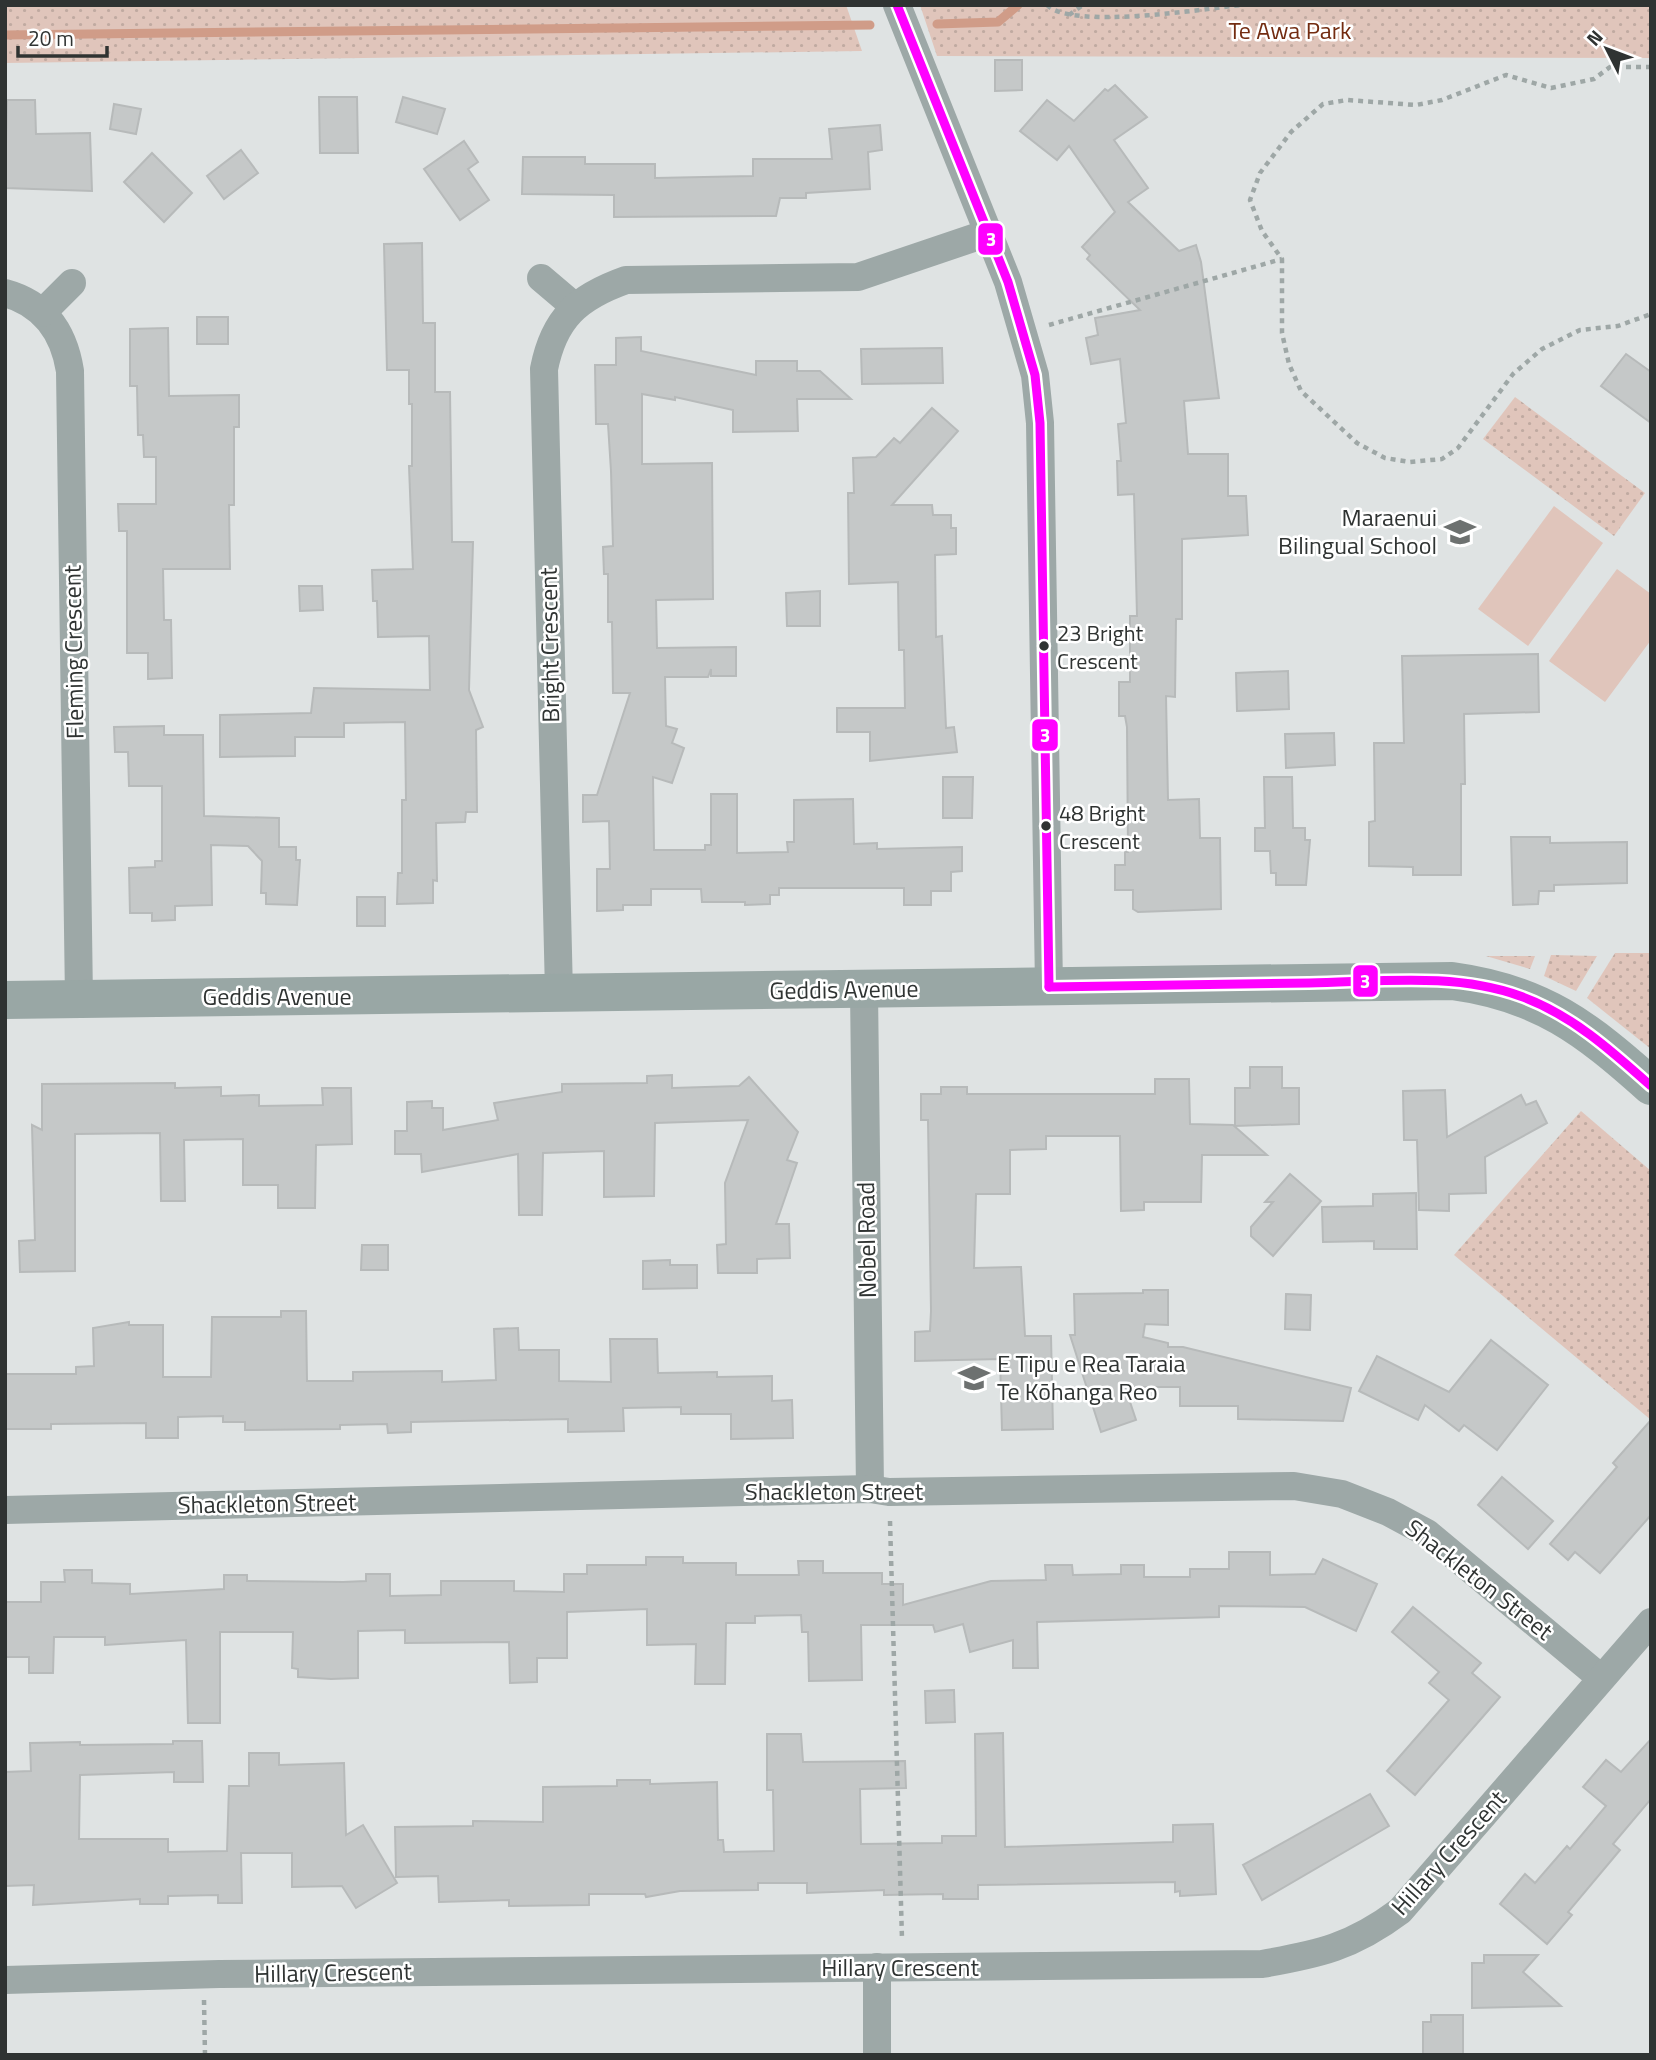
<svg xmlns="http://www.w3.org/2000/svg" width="1656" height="2060" viewBox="0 0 1656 2060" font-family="'Titillium Web',sans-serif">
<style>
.grass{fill:url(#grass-dots)}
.pitch{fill:#e0c5bb}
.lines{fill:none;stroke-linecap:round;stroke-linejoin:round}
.stream{stroke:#d09c88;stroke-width:9}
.building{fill:#c5c8c8;stroke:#b7baba;stroke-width:2}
.path{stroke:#9ea7a6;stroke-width:4.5;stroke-dasharray:5 5;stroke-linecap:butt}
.street{stroke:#9da8a7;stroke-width:28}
.secondary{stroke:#99a7a5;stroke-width:38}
.bus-1-casing{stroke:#fff;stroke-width:14}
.bus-1{stroke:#f0f;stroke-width:9}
.bus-dot{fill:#2f3332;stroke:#fff;stroke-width:2.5}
.labels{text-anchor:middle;stroke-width:5;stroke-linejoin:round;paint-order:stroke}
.bus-label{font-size:22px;fill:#2f3332;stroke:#fff;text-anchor:start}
.park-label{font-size:24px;fill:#732c11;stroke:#fff}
.poi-label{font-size:24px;fill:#2f3332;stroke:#fff;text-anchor:end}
.street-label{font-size:24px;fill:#2f3332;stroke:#fff}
.line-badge{stroke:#fff;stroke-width:2.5}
.badge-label{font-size:19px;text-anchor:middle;font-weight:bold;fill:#fff}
</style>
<defs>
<pattern id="grass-dots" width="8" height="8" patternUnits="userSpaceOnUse" patternTransform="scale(1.75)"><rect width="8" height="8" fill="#e0c5bb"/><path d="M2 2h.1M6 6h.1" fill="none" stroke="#c0aaa1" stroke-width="1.8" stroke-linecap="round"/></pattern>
</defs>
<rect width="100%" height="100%" fill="#dfe3e3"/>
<g class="grass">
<path d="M5,5h841l16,46 -857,12z"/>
<path d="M920,5h731v53l-714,-2z"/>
<path d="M1515,397l130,96 -31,43 -131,-97z"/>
<path d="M1615,953h36v96l-64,-51z"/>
<path d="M1551,955l46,1 -21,35 -32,-15z"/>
<path d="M1486,956h49l-5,13z"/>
<path d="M1581,1111l70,60v249l-197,-165z"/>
</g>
<g class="pitch">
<path d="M1554,506l49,37 -75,103 -50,-37z"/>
<path d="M1617,569l34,25v46l-46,62 -56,-41z"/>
</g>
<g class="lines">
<g class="stream">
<path d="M937,24l61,-2 20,-17"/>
<path d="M5,35l865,-10"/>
</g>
</g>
<g class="building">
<path d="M995,60h27v30l-27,1z"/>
<path d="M1115,85l32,32 -33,23 34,48 -20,14 51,49 17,-6 5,17 18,136 -35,3 4,53h40v42h18l2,39 -66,4v80h-6l-1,78 -9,-1 2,104 31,-1 1,39h20l1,71 -83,3 -5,-3v-19h-18v-25h10v-13h3l-1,-125 -2,-11h-6v-34h11v-66h7l-3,-122 -16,1 -1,-34h4l-3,-37 8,-1 -6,-64 -29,5 -5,-26 12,-3 -3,-17 45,-8 -53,-51 3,-4 -8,-8 33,-35 -46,-66 -12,14 -37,-29 27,-31 27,21 31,-32 3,2z"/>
<path d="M319,97h38l1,56h-38z"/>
<path d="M403,97l42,12 -8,25 -41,-12z"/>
<path d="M7,100h28l1,34 54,-1 2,58 -87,-3z"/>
<path d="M114,104l27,5 -5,25 -26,-5z"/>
<path d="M880,125l2,25 -14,2 2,37 -64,4v5h-26l-4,18 -162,1v-22l-92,-1 1,-37h62v7h70v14l98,-2v-17h79l-3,-30z"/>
<path d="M464,141l14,21 -10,7 21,31 -29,20 -36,-51z"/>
<path d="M241,150l17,23 -34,26 -17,-23z"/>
<path d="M152,153l40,40 -28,29 -40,-40z"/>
<path d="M422,243l1,80h12v69h15l2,150h21l-4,148 14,37 -7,3 1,82h-11l-1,10 -29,1 1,58 -4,-1v23l-36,1 1,-31h4v-73h4l-1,-78 -61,1v14h-49v19l-75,1v-42l91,-2 3,-25 116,2 -1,-54 -51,1 -1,-36h-4l-1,-31 41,-1 -4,-103h3v-62h-3v-34h-22l-3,-126z"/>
<rect x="197" y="317" width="31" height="27"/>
<path d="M168,328l1,68 70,-1v32h-5v78h-5l1,64h-67l1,51h7l1,58 -24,1v-26h-21v-122h-8l-1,-27h38v-47h-12l-1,-22h-5l-1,-49h-7v-57z"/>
<path d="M641,337v14l115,24v-14h41v10h23l31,28h-54l1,32 -65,1v-22l-58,-13v3l-33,-6v70l70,-1 1,136 -57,1 1,48 79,-1v29h-25v-7l-3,8h-43l1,49 11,3 -5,14 12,5 -12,35 -19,-6 1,73h51v-5h6v-51h26v59l51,-1 -1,-10h7v-42l59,-1 1,45 23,-1v6l85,-2v24l-11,1v19h-20v14h-27v-17h-125v7h-9v9l-25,1v-3h-43l-1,-13h-50v16h-28v5l-26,1v-42h13l-1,-48 -26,1v-27h14l33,-102h-17l-1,-71h-4v-48h-4l-1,-27 10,-1 -2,-75 -3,-47h-12l-1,-59h21v-27z"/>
<path d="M942,348l1,35 -81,1 -1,-35z"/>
<path d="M1626,354l25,18v51l-50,-37z"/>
<path d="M932,408l26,23 -66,74h40l1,10h18v13h5v26l-21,1 1,82 6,-1 4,92 8,-1 3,25 -87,9v-29h-33v-24h68l-1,-58h-5l-1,-68 -49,2 -1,-91h6l-1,-35 23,-1 18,-19 6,5z"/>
<path d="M299,586h23l1,24 -23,1z"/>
<path d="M820,591v35h-33l-1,-33z"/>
<path d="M1538,654l1,58 -75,2 1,70h-4v91h-48v-8l-44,-1v-44l6,-1 -1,-78h30l-2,-87z"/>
<path d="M1288,671l1,38 -52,2 -1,-38z"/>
<path d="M164,726v9h39l1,81 75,2v29h17v13h4l-3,45 -31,-1v-11h-5l1,-32 -14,-15 -37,-1 1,60 -37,1v14l-23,1v-8h-22l-1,-45 26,-1v-6h7v-75h-33l-1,-34h-13l-1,-25z"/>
<path d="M1334,733l1,32 -49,3 -1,-34z"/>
<path d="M943,777h30l-1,41h-29z"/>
<path d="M1264,777h28l1,51h12v12h5l-4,45h-30v-12h-5l-1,-22h-15v-23h10z"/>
<path d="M1511,837h39v6l77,-1v41l-73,2v6h-15l-1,13 -25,1z"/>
<rect x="357" y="897" width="28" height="29"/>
<path d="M1250,1067h32v21h17v36l-64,2v-38h15z"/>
<path d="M672,1075v13l67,-2 10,-9 49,55 -11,28 10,3 -21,61h13l1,34 -33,1v14h-39l-1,-28 9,-1 -1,-61 23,-63 -93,3 -1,73 -50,1v-46l-61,2 -1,62h-23l-1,-61 -96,18 -1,-18h-26v-23h12v-29l25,-1v7h11v22l55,-10 -4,-17 68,-11v-8l85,-1v-7z"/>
<path d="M1155,1079h34l1,45 43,1 34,30h-65l-1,47h-57v8l-23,1 -1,-75h-74v13l-36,1v44h-34l-2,74 47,-1 4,69h26l2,93 -51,1 -2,-71 -85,2v-29l15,-1 1,-20 -3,-191h-7v-26h20v-7h26v7h188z"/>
<path d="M175,1083v5l46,-1v9l38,-1v11l64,-1 -1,-17h29l1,56 -36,1 -1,63h-37v-23h-35v-46l-59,1 1,61h-24l-1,-68 -85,1v137l-55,1 -1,-31 16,-1 -3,-115 10,5v-46z"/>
<path d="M1445,1090l2,47 74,-42 5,10 10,-4 11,22 -62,34 1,36 -37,1v17l-30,-1 -2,-70h-13l-1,-49z"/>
<path d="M1290,1174l31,27 -48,55 -22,-20v-9l22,-25h-8z"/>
<path d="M1416,1193l1,56h-43v-8l-51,1 -1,-35 51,-1v-12z"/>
<path d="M362,1245h26v25h-27z"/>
<path d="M670,1260v5h27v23l-54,1v-28z"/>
<path d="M1143,1290h25v35l-23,-1 -2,13 25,6v4h15l168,41 -8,33 -105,-2v-13h-58v-19h-55l11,33 -35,12 -31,-97h5l-1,-41 69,-1z"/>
<path d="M1286,1294l25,1 -1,35 -25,-1z"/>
<path d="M281,1311h25l1,70h46v-9l89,-1v11l54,-2 -2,-51 24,-1 1,22h40v31l52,1 -1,-43h47l1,34 59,-1v5l55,-1v25l20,-1 1,38 -62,1v-25h-50v-7l-58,1 1,23 -56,1v-13l-157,3v10l-23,1 -1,-9 -47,1v4l-95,1v-8h-22v-6l-45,1v21h-32v-15l-95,1v5h-46v-55h71v-7l18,-1 -1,-38 36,-6v3h34v52h48l1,-60h69z"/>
<path d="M1491,1340l57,45 -51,65 -33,-25 -5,6 -34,-26 -7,15 -59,-29 18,-35 72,36z"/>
<path d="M1651,1420v95l-51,58 -25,-21 -7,8 -18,-16 67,-77 -4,-4z"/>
<path d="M1502,1477l51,44 -25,28 -50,-44z"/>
<path d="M1229,1552h41v23l45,-1 8,-15 54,25 -21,47 -51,-24 -86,-1v11l-182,5 1,46h-25v-28l-43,12 -7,-28 -28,8 -2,-7h-72l1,55 -53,1 -1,-49h-6l-1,-17 -46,1v7h-29l-1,61h-30l1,-40 -49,1v-36l-80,3v46h-30v24l-27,1 -1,-41 -104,1v-13l-47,1v47l-27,1 -33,-2v-8l-6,-1 1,-36h-73v91h-32l-2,-83 -81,5v-8h-51l-1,36h-24v-16h-24v-55h36v-20h24l-1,-12h28v13l38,1v10l94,-5v-14h23v6l96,1 23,-1v-7h24v22l51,-1v-14h73v10l50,1v-18h23v-9h59v-8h37v6h53v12h63l-1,-14h25v12h59v11h21v21l88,-24 55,-1 -1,-15h27l1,10 48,-1v-9h23v12h46v-8h39z"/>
<path d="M1413,1607l68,56 -9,10 28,24 -85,98 -28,-24 62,-71 -20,-17 10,-11 -47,-40z"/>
<path d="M954,1690l1,32 -29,1 -1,-32z"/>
<path d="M1003,1733l2,114 168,-5v-17l40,-1 3,70 -36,2v-5l-5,1v-10l-197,3v14h-35v-5l-59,1v-5l-77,3v-10h-49v7l-78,1 -34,6 -1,-3h-56v11l-80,1v-6l-70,2 -1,-26 -42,1 -1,-50 78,-1v-5l70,1v-35l74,-1v-6h33v4l67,-2 1,58h5l1,12 50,-1 -1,-61h-6v-56h34l2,28 102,-1 1,27 -46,1 1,55 81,-1v-7h34l-1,-102z"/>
<path d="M1651,1739v60l-38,45 7,6 -52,62 4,3 -25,29 -47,-40 25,-30 10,9 32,-37 3,3 36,-43 -23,-19 23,-27 15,12z"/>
<path d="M173,1741h29l1,41h-29v-10l-94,3 -1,64h89v13l59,-1 2,-65h20v-33h30v12l65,-2 2,72 17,-10 34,58 -41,25 -14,-22 -50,1v-34h-51l1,50h-24v-8l-50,1v8h-28v-5l-107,6 1,-20 -29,1v-114l26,-1 -1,-28 50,-1v3l93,-1z"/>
<path d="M1370,1794l19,32 -127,74 -19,-35z"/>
<path d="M1484,1955h54l-15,17 38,34 -89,2v-45h12z"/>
<path d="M1431,2015h32v40h-40v-33h8z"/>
</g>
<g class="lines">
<g class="path">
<path d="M1047,5c24,25 157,4 194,0"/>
<path d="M1069,15l14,-10"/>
<path d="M1651,67h-41l-16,12 -43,9 -45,-13 -64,25 -26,5 -69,-5 -24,4 -32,28 -31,41 -10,27 12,31 20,28v74l7,31 12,27 56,52 28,15 25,4 32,-3 16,-11 55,-74 29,-25 38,-19 38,-4 33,-12"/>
<path d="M1049,325l233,-66"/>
<path d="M890,1521l12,418"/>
<path d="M204,2000l1,55"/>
</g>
<g class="street">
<path d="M897,5l111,277 27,93 5,48 9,564"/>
<path d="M541,278l33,28"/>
<path d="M5,293c40,11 59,40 65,78l9,628"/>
<path d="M42,313l30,-30"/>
<path d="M864,990l6,499"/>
<path d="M559,993l-15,-624c10,-51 34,-72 82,-89l232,-3 130,-44"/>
<path d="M5,1510l865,-21 19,3 405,-6 48,8 46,18 39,21 174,145"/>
<path d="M877,1967v88"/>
<path d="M5,1980l214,-6 1043,-10c57,-10 90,-17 138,-53l251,-289"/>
</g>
<path class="secondary" d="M5,1000l1447,-19c89,12 134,47 199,105"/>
<defs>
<g id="bus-1">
<path d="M897,5l111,277 27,93 5,48 9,564"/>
<path d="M1049,987c87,-1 174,-2 260,-4 69,-1 145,-11 211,13 51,18 92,55 131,90"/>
</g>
</defs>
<use href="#bus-1" class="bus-1-casing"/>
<use href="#bus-1" class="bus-1"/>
</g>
<defs>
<symbol id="school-bare" viewBox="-9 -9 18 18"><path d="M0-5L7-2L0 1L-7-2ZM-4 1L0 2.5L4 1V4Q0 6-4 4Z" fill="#6d7170" stroke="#fff" stroke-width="2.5" paint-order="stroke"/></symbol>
</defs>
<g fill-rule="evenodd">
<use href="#school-bare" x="1438" y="510" width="44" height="44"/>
<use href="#school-bare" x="952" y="1356" width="44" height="44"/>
</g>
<g class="bus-dot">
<circle cx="1044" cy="646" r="6"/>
<circle cx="1046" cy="826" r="6"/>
</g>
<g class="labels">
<g class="bus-label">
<text x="1057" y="641">23 Bright<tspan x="1057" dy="28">Crescent</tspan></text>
<text x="1059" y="821">48 Bright<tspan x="1059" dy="28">Crescent</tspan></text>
</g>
<g class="park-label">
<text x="1290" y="39">Te Awa Park</text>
</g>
<g class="poi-label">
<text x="1437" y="526">Maraenui<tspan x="1437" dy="28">Bilingual School</tspan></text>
<text x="997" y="1372" text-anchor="start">E Tipu e Rea Taraia<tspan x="997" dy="28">Te Kōhanga Reo</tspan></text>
</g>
<g class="street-label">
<text transform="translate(550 645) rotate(-91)" y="8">Bright Crescent</text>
<text transform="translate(74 652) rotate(-91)" y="8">Fleming Crescent</text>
<text transform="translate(844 990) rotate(-1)" y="8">Geddis Avenue</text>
<text x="277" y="1005">Geddis Avenue</text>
<text transform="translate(867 1240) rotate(-91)" y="8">Nobel Road</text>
<text x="834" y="1500">Shackleton Street</text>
<text transform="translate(267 1504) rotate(-1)" y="8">Shackleton Street</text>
<text transform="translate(1479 1580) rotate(38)" y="8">Shackleton Street</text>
<text transform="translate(1449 1853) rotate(-48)" y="8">Hillary Crescent</text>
<text x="900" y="1976">Hillary Crescent</text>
<text transform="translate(333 1973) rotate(-1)" y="8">Hillary Crescent</text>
</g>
</g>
<g class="line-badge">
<rect x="977" y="222" width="27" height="34" rx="7" fill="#f0f"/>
<rect x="1031" y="718" width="28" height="34" rx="7" fill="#f0f"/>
<rect x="1352" y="964" width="27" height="34" rx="7" fill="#f0f"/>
</g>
<g class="badge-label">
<text x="991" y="246">3</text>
<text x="1045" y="742">3</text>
<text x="1365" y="988">3</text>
</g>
<rect width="1656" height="2060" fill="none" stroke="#2f3332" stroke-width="14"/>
<g transform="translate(1607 49) rotate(312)" stroke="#ffffff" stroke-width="5" paint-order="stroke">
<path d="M0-5L12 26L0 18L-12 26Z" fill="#2f3332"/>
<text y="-10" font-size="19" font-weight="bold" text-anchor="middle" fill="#2f3332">N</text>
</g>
<path d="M18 46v10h89v-10" fill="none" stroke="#2f3332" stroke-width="3.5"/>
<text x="28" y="46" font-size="21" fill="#2f3332" stroke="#ffffff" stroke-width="5" paint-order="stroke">20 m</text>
</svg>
